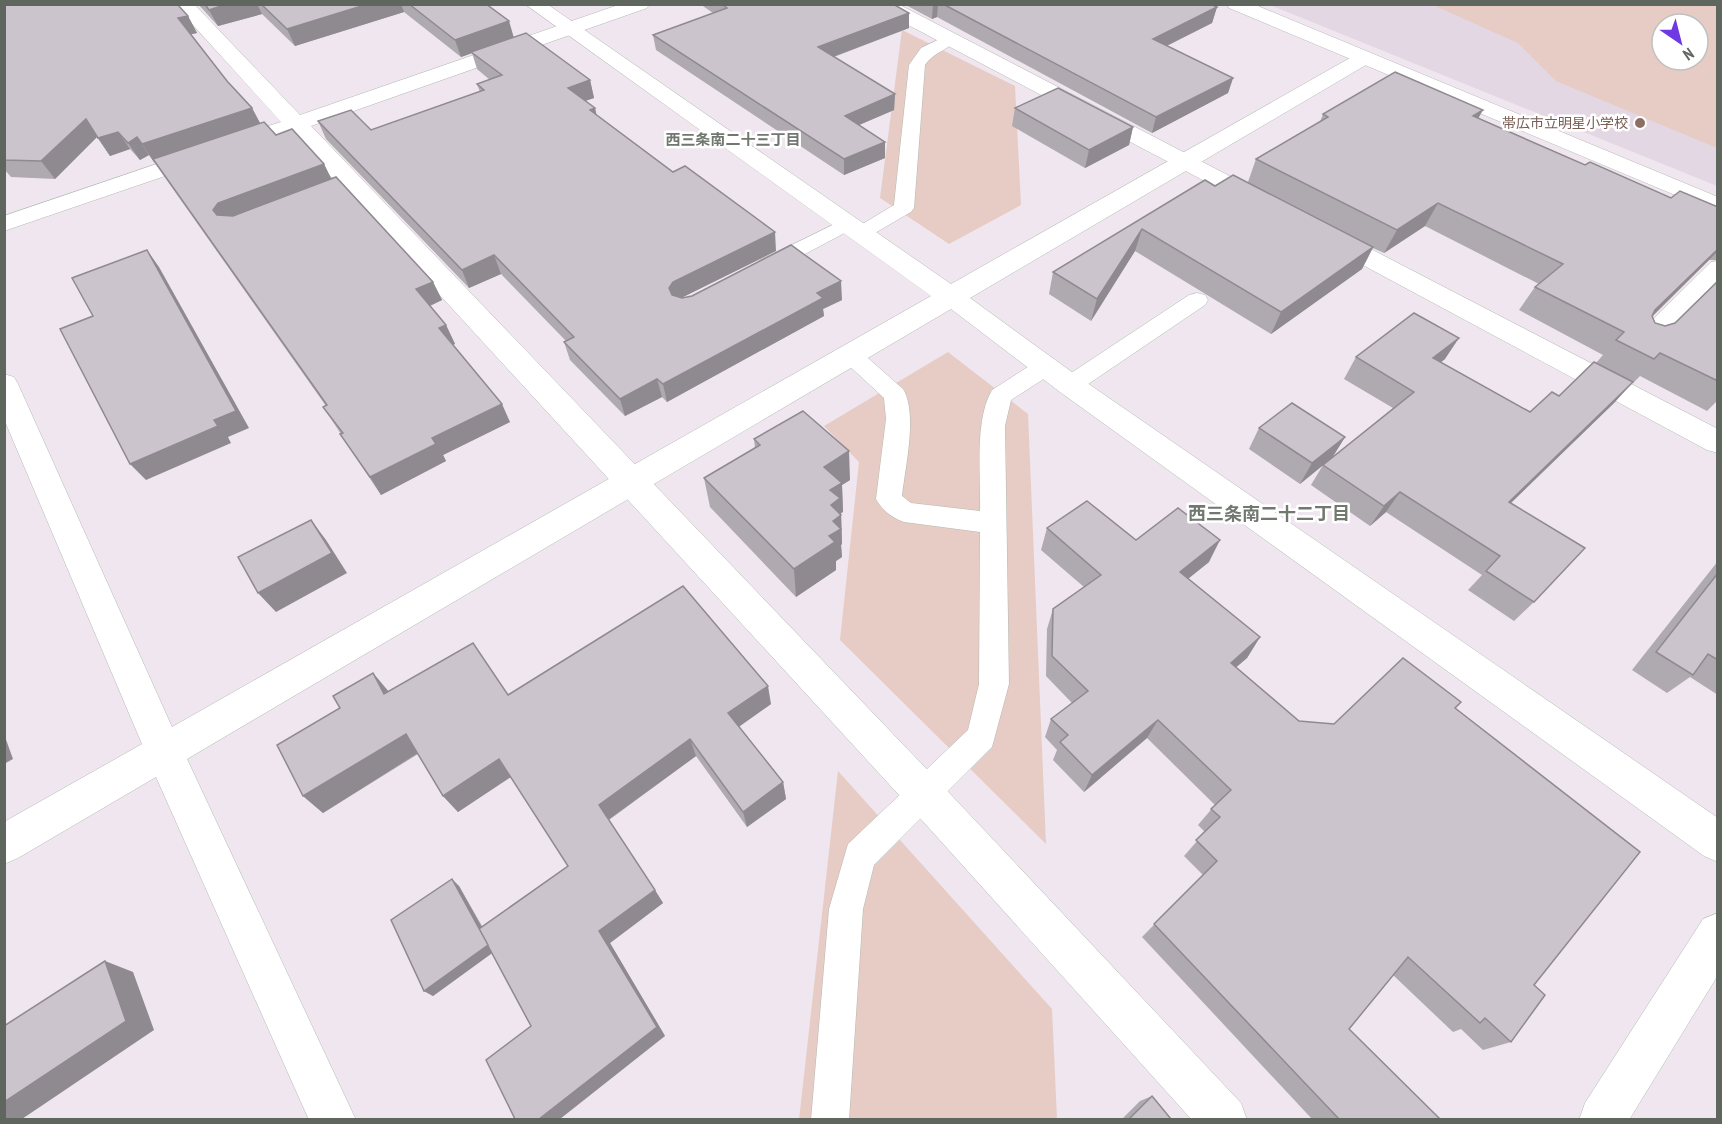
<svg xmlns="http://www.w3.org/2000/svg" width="1722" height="1124" viewBox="0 0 1722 1124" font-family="'PT Sans Narrow','Noto Sans JP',sans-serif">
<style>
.education{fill:#e2d7e2;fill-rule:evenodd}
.green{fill:#e6ccc4;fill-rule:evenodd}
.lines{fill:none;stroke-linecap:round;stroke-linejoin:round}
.service-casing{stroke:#b4bab3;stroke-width:1}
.minor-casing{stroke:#b4bab3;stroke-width:1}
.tertiary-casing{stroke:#b4bab3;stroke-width:1}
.service{fill:#fff;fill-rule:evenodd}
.minor{fill:#fff;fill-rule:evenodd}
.tertiary{fill:#fff;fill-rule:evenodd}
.wall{fill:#afa9b0}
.shaded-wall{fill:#8f8990}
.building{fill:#ccc4cd;stroke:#8f8990;stroke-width:1.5}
.education-dot{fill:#8d6e63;stroke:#fff;stroke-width:2}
.labels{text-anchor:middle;stroke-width:5;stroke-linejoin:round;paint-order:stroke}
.far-education-label{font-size:14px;fill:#785e54;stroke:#fff;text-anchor:end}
.far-neighbourhood-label{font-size:15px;font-weight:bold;fill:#71786f;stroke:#fff}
.neighbourhood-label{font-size:18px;font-weight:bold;fill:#71786f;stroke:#fff}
</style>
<rect width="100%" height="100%" fill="#efe6ef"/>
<path class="education" d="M1270,5h447v181zM1662,24h36v36h-36z"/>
<g class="green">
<path d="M1433,5h284v143l-161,-67 -38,-38zM1662,24h36v36h-36z"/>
<path d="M902,30l113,56 6,119 -72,39 -69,-46z"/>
<path d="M948,352l80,62 18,430 -206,-204 19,-178 -35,-36z"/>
<path d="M838,771l214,238 5,110 -258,1z"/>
</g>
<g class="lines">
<defs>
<g id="service">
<path d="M948,35l8,5c-9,11 -21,11 -31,25l-11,143 -3,4 -43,25h-14l-3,-4 3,-4 40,-24 15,-140 12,-17z"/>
<path d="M847,218l7,2 3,4 -3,4 -81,43 -7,1 -7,-1 -3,-5 3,-5z"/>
<path d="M1718,261v19l-65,65 -8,2 -8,-2 -3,-5 3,-5 74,-73z"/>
<path d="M1197,293l8,2 3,5 -3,5 -127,86 -8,2 -8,-2 -4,-6 4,-6 127,-84z"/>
<path d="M852,348l8,3 43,38c15,24 2,79 -1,107l9,7 69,8c1,-35 -6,-90 12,-121l45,-29 8,-2 8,2 3,6 -3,6 -42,27 -6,26 4,258 -17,63 -118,118 -11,44 -14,211h-38l18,-211 19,-65 120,-114 11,-46 1,-152 -76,-10c-12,-4 -22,-12 -28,-23l10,-80 -2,-21 -40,-37 -3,-5 3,-5z"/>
</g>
<g id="minor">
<path d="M174,4h20l106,111 321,-111h28l-2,4 -336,118 627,655 303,322 6,17h-55l-282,-313 -619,-674 -15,5 -8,-2 -3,-5 3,-5 13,-4z"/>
<path d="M874,4h24l372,193 4,5 -4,5 -8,2 -8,-2 -378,-199z"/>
<path d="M1227,4h26l465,193v16l-489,-205z"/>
<path d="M201,149l8,2 3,5 -3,5 -205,70v-15z"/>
<path d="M1329,230l9,2 380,197v24l-11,-3 -387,-208 -3,-5 3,-5z"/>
<path d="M1718,913v62l-89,145h-50l6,-17 118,-184z"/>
</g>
<path id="tertiary" d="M525,4h22l404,280 406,-230h14l3,4 -3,4 -401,236 110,80 638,440v44l-14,-6 -644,-464 -109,-83 -764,450 169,361h-47l-153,-343 -138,81 -14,6v-42l138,-78 -138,-325v-45l10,3 4,7 154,343 759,-431z"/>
</defs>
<use href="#service" class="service-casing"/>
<use href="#minor" class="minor-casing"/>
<use href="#tertiary" class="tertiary-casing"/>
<use href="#service" class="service"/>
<use href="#minor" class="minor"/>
<use href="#tertiary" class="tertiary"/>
</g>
<g class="wall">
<path d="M4,4l184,12 9,17 -6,1 36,47 25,27 8,15 16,12 48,29 7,15 102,103 9,18 -12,6 16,19 9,19 -3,1 58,77 -67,33 3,6 -65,34 -29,-43 -12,-18h1l-18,-27 3,-1 -177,-251 -9,5 -10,-11 -20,7 -13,-19 -42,42 -44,-2 -7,-8z"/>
<path d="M198,4h288l28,34 76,42 4,18 -9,3 10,7 1,7 180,136 -95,47 161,2 -19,9 1,7 -157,86 -5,-5 -37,19 -55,-56 -6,-18 2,-1 -65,-67 -32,14 -143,-149 -8,-18 53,9 109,-38 -3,-8 13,-4 -13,-11 -5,-16 -11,4 -57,-45 -109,34 -33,-32 -44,12z"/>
<path d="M700,4h193l16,9v15l-75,29 61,37 -1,16 -35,15 26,33 -41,17 -188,-125 -3,-15 60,-22z"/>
<path d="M904,4h306l7,3 -5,16 -45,23 66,32 -5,15 -76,40 -215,-116 -5,2z"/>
<path d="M1015,108l118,19 -4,18 -44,23 -73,-42z"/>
<path d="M1323,114l155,4 107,47 86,33 47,9v53h-9l-57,57 3,6 10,3 10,-3 43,-42v119l-11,11 -67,-35 -7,7v-1l-19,21 -103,100 23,99 -20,19 -46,-31 14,-15 -96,-63 -16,14 -59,-41 12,-20 -23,19 -51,-35 10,-21 86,9 -13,21 61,-50 -49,-29 12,-22 89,2 -4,3 89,50 29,-16 37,-33 7,-8 -84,-45 16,-23 4,-3 -114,-58 -41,27 -11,-5 -11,21 -91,65 -136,-83 -44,70 -42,-27 4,-22 162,-86 33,-4 8,-23 64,-37z"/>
<path d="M754,439l96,41 -8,5 1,27 -2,1 1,31 -1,1 1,12 -6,4v9l-40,27 -86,-90 -6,-29 51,-30z"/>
<path d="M1047,528l89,12 73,22 -21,17 72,58 -13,21 -11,9 63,54 35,3 121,-16 79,277 -23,57 -28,8 -22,-21 -8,3 -60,-57 -44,54 91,90h-128l-170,-182 61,-62 -19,-19 21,-24 -7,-7 17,-20 -68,-67 -63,54 -31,-32 4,-10 -12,-13 6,-18 21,-16 -26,-27 1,-47 6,-20 31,-22 -43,-37z"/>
<path d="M1718,561v134l-28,-18 -23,16 -35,-23z"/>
<path d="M373,673l15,18 383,13 -32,22 44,56 3,17 -39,28 -51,-71 -87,64 54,83 -53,40 55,93 -134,-10 -39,-73 -59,43 -9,-5 35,-105 23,40 86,-60 -57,-89 -53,35 -15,-16 -25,-42 -95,59 -20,-17z"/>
<path d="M1152,1096l19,23h-49l18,-18z"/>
</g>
<g class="shaded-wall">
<path d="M227,4h30l5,10 -44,12 -9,-16z"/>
<path d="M368,4h33l3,8 -109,34 -8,-17z"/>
<path d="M933,4h5l-1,13 -5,2z"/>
<path d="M1217,7l-5,16 -62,31 3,-15z"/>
<path d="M909,13v15l-90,34 -1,-15z"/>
<path d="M188,16l9,17 -9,2 -10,-17z"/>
<path d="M509,21l5,17 -53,19 -6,-17z"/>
<path d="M1233,78l-5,15 -76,40 4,-16z"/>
<path d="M590,80l4,18 -21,7 -5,-17z"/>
<path d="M895,94l-1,16 -49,21v-15z"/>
<path d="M252,108l9,17 -107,37 -12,-18z"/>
<path d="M595,108l4,18 -9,-16z"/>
<path d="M1483,110l-13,23 3,-17z"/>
<path d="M86,119l12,17 -43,43 -14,-18z"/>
<path d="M1133,127l-4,18 -44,23 4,-18z"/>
<path d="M118,132l12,17 -20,7 -12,-18z"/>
<path d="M137,137l12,18 -9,5 -12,-17z"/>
<path d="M885,142v16l-41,17v-16z"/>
<path d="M324,164l9,18 -108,46 -12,-18 5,-7z"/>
<path d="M1438,203l-13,23 -41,27 13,-23z"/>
<path d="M1142,229l-7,22 -44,70 6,-22z"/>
<path d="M775,232l1,19 -99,49 -4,6 -4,-18 4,-6z"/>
<path d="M1373,247l-11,22 -91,65 10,-22z"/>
<path d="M1718,249v2l-9,9 -74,73 20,-23z"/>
<path d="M147,250l12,17 90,161 -21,9 3,6 -85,37 -16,-16 84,-44z"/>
<path d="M494,255l7,19 -32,14 -7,-18z"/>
<path d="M841,281l1,19 -19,9 1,7 -157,86 -4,-18 154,-91z"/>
<path d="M433,282l9,18 -17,8 -9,-19z"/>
<path d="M446,325l9,19 -8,3 -8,-19z"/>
<path d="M1459,338l-14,21 -26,20 14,-21z"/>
<path d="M657,379l5,18 -37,19 -5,-17z"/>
<path d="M1633,382l-19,21 -123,119 18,-20z"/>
<path d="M502,404l8,18 -67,33 3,6 -65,34 -11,-18 62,-39z"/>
<path d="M1345,437l-13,21 -32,26 12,-21z"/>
<path d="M849,451l1,29 -8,5 1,27 -2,1 1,31 -1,1 1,12 -6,4v9l-40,27 -2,-28 35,-33 -5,-69z"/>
<path d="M1400,492l-14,20 -16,14 14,-20z"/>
<path d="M311,520l15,20 21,33 -71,39 -18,-19z"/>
<path d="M1220,540l-11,22 -39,31 10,-21z"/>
<path d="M1260,637l-13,21 -29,25 13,-20z"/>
<path d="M373,673l16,19 -5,2z"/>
<path d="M768,686l3,18 -38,27 -5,-18z"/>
<path d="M1158,720l-11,18 -63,54 8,-17z"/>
<path d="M4,734l9,25 -9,5z"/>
<path d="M406,734l15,17 -98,62 -20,-17z"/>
<path d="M690,739l6,17 -88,64 -9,-15z"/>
<path d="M499,759l13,17 -54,36 -15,-16z"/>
<path d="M783,782l3,17 -39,28 -4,-15z"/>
<path d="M452,879l7,7 36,65 -62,45 -9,-5z"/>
<path d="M655,890l8,13 -53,40 55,93 -105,83h-21l60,-188z"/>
<path d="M105,961l28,11 21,58 -132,89 -18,-1v-19z"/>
</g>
<g class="building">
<path d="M4,4h173l11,12 -10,2 49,63 25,27 -110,36 -5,-7 -9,6 -10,-11 -20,6 -12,-19 -45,42 -37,-1z"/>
<path d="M205,4h22l-18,6z"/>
<path d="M261,4h107l-81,25z"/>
<path d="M409,4h77l23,17 -54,19z"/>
<path d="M722,4h171l16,9 -91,34 77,47 -50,22 40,26 -41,17 -191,-124 74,-27z"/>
<path d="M943,4h267l7,3 -64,32 80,39 -77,39z"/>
<path d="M526,33l64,47 -22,8 27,20 -5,2 83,62 12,-6 90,66 -102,50 -4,6 3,7 10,3 10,-2 99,-51 50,36 -24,12 6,5 -160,86 -6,-5 -37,20 -56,-57 10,-5 -80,-82 -32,15 -144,-149 33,-11 20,20 113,-40 -7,-6 25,-9 -31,-23z"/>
<path d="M1395,72l88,38 -10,6 112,49 5,-3 81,36 9,-7 38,16v42l-63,61 -3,6 3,7 10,3 10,-3 43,-42v100l-58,-28 -6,6 -38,-19 8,-8 -89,-45 28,-23 -125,-61 -41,27 -141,-71 72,-42 -5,-3z"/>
<path d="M1058,88l75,39 -44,23 -74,-42z"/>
<path d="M264,122l12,13 16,-6 32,35 -106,39 -5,7 4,5 16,1 103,-39 97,105 -17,7 30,36 -7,3 63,76 -70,34 4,6 -66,33 -30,-43 3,-1 -20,-26 4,-2 -174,-246z"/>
<path d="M1233,175l140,72 -92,65 -139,-83 -45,70 -44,-27 152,-92 10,6z"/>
<path d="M147,250l89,161 -22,9 4,6 -88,38 -70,-135 33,-13 -21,-38z"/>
<path d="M1414,313l45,25 -26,20 97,54 22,-20 7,4 35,-34 39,20 -124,120 76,46 -51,54 -48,-31 14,-15 -100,-64 -16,14 -61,-41 91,-73 -58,-35z"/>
<path d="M1292,403l53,34 -33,26 -53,-35z"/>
<path d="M803,411l46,40 -25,16 18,16 -12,7 10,8 -9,7 10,10 -8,6 8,8 -12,7 6,6 -41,27 -90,-91 56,-33 -6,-6z"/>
<path d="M1087,501l49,39 42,-32 42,32 -40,32 80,65 -29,26 68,58 35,3 69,-66 58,44 -6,6 185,144 -106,133 11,10 -34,47 -26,-24 -5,5 -72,-66 -59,72 91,90h-101l-185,-195 63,-63 -21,-21 24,-23 -9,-8 20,-19 -73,-70 -66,55 -32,-33 8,-7 -17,-16 37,-28 -36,-35 1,-47 48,-34 -54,-47z"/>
<path d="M311,520l21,33 -74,40 -20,-36z"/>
<path d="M1718,573v87l-10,-6 -15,21 -37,-23z"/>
<path d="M683,586l85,100 -40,27 55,69 -40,30 -53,-73 -91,66 56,85 -56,41 58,96 -118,92h-24l-29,-59 45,-34 -52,-97 89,-63 -69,-107 -56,37 -37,-62 -103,62 -26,-51 63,-37 -7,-12 40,-23 11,21 89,-51 35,52z"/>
<path d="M452,879l36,66 -64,46 -33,-71z"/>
<path d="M105,961l21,60 -122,81v-76z"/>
<path d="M1152,1096l19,23h-42z"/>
</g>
<circle class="education-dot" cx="1640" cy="123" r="6"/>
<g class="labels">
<g class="far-education-label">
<text x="1628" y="128">帯広市立明星小学校</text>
</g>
<g class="far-neighbourhood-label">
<text x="733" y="145">西三条南二十三丁目</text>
</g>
<g class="neighbourhood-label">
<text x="1269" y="520">西三条南二十二丁目</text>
</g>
</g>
<rect width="1722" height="1124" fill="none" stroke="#5f665e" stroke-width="12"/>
<g transform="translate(1680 42) rotate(145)"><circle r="28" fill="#ffffff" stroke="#bfc2bf" stroke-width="1.5"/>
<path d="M0-4.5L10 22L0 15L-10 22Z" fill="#6e38e3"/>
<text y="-9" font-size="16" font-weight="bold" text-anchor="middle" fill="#5f665e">N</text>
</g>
</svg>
